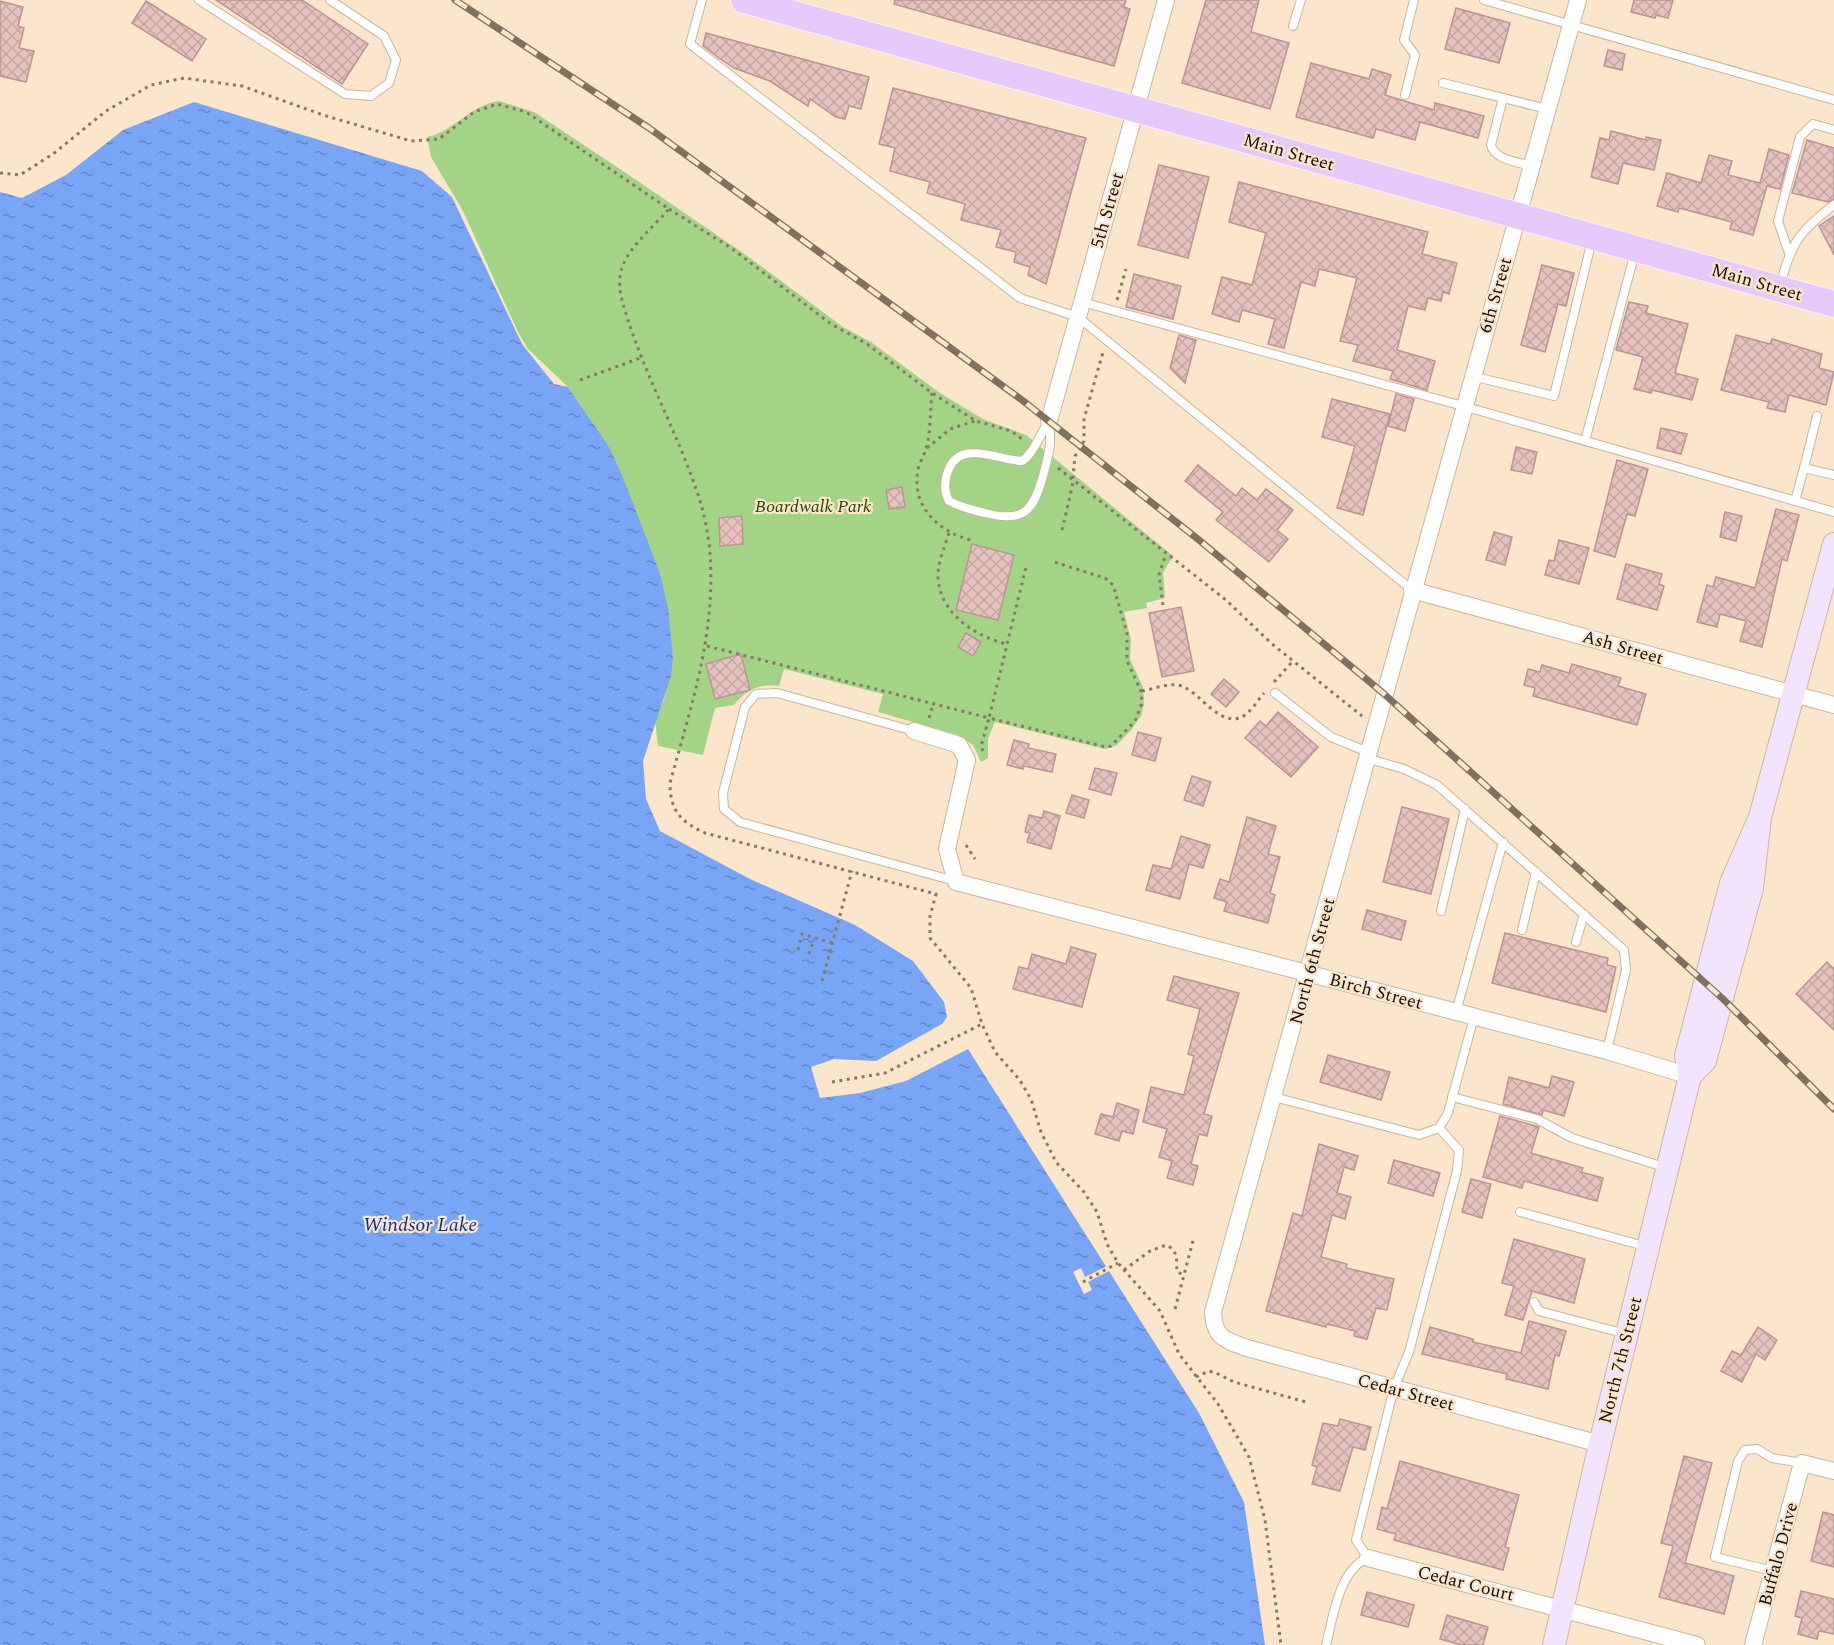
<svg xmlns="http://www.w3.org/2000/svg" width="1834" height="1645" viewBox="0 0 1834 1645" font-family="Spectral,serif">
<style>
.green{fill:#a3d384}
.water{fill:url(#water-ripples)}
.pier{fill:#fbe6cb}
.building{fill:url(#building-cross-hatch);stroke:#b89593;stroke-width:1.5}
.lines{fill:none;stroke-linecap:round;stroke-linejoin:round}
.lane-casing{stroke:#cab59c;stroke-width:10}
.street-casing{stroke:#cab59c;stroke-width:18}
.secondary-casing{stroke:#cab59c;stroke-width:24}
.primary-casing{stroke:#fff;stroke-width:27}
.path{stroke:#877867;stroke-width:3;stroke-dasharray:3 4.5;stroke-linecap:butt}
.lane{stroke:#fff;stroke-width:8}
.street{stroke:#fff;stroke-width:16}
.secondary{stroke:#f3e4fe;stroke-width:22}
.primary{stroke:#e6cafd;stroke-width:26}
.rail-casing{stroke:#7e7160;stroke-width:7}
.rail{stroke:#fbe6cb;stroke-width:4.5;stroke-dasharray:14;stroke-linecap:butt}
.labels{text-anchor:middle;stroke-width:4.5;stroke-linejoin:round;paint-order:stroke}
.street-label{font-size:18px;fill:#160e06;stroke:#fbe6cb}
.park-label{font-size:18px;font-style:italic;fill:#264607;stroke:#fbe6cb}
.water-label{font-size:20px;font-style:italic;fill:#073390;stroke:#fbe6cb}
</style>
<defs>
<pattern id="water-ripples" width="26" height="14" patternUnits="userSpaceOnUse" patternTransform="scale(1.5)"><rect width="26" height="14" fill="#79a5f7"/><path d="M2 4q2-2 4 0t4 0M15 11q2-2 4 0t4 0" fill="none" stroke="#6285c6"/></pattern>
<pattern id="building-cross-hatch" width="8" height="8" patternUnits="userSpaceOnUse" patternTransform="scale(1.5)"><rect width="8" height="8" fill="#e6c2bf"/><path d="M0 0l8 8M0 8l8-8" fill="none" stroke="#c5a6a3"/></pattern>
</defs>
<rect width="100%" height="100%" fill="#fbe6cb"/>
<path class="green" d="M499,101l35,11 92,61 123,84 94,70 28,15 69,51 43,26 43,16 147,121 -10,17 2,25 -19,5 1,5 -23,4 7,28 -1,19 13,28 1,17 -3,12 -10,14 -14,15 -12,4 -110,-27 -7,17v19l-7,4 -8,-17 -15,-10 -80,-23 5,-18 -99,-25 -5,17c-19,-3 -33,4 -45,19l-19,3 -12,47 -45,-9 -3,-26 9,-21 9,-41 -13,-85 -52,-128 -40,-58 -40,-38 -10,-17 -55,-121 -32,-54 -4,-20c28,-6 43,-32 72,-36z"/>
<path class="water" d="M194,102l228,69 30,26 70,147 32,40 14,3 40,58 14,30 38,98 8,35 5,50 -2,18 -28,85 3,38 14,32 90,48 105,46 58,36 31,41 3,15 -5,7 -66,37 -42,-2 -23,8 9,31 40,-5 46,-12 62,-32 231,364 45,89 21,143h-1265v-1453l22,6 44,-23 57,-45z"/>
<path class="pier" d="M1107,1266l2,5 -21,11 4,8 -8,4 -11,-22 8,-4 4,9z"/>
<g class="building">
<path d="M216,0h86l66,44 -26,40z"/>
<path d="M895,0h231l-2,7 6,2 -16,57 -220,-62z"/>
<path d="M1206,0h53l-8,32 38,11 -19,66 -88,-26z"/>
<path d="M1634,0h39l-5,18 -12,-3 -1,3 -24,-6z"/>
<path d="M0,1l23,6 -5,19 6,2 -5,20 15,3 -8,31 -26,-6z"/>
<path d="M146,1l60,38 -14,22 -60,-38z"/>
<path d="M1456,8l54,15 -11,40 -54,-14z"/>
<path d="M706,33l163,44 -8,32 -12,-3 -4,13 -9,-2 -26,-18 -2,7 -38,-25 -36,-13 -15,-10 -16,-12z"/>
<path d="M1608,50l17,4 -3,16 -18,-4z"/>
<path d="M1311,63l58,16 3,-10 19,6 -6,20 49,15 1,-7 49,13 -6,22 -58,-16 -5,18 -39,-11 -3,9 -77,-21z"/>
<path d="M893,88l193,50 -40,146 -18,-9 2,-8 -16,-5 2,-10 -20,-5 5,-17 -40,-10 4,-16 -38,-11 3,-11 -40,-11 5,-23 -16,-4z"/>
<path d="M1611,131l35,9v-3l15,3 -7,30 -31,-7 -5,21 -27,-7 9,-39 9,2z"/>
<path d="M1807,140l27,8v51l-6,3 -36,-9z"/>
<path d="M1769,149l20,6 -9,34 -13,-3 -14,49 -23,-6 2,-7 -53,-14 -1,4 -21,-6 10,-33 34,10 8,-28 23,6 -4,14 32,8z"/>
<path d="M1159,165l50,12 -21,81 -50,-13z"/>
<path d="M1239,182l189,50 -6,22 35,9 -8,31 -6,-2 -2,9 -13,-3 -3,12 -17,-4 -11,44 38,11 -8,29 -37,-11 3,-8 -40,-10 5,-16 -18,-4 17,-63 -38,-9 -4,17 -14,-4 -17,66 -16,-4 7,-25 -33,-9 -3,12 -27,-8 10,-37 30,8 14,-52 -37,-11z"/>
<path d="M1834,216v39l-15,-29z"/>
<path d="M1542,265l32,8 -8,33 -8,-2 -13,48 -24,-7z"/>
<path d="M1134,274l47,12 -8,33 -47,-12z"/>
<path d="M1629,302l19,4 -2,7 42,11 -13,49 23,6 -6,21 -40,-10 -1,3 -17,-4 9,-32 -27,-7z"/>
<path d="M1179,335l17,5 -11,43 -15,-15z"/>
<path d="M1736,335l34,9 2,-5 50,15 -3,14 15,4 -8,33 -37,-10 -4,17 -18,-4 2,-6 -48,-12z"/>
<path d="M1396,394l18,5 -9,32 -17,-5z"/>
<path d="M1332,399l58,15 -27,101 -26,-7 18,-62 -33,-9z"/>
<path d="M1661,428l26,6 -6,20 -24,-6z"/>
<path d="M1516,447l21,5 -5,22 -21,-4z"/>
<path d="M1617,460l31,9 -13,47 -8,-2 -12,43 -21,-6z"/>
<path d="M1198,465l38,31 6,-8 15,12 9,-11 27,21 -16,20 11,9 -19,23 -53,-42 7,-8 -38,-31z"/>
<path d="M902,487l3,20 -16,2 -3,-19z"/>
<path d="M1776,509l23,6 -12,46 -5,-2 -20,88 -22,-6 6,-20 -26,-7 -3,13 -20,-5 10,-37 6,2 3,-10 39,11z"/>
<path d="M1725,512l17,4 -6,25 -16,-4z"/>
<path d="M742,516l1,28 -23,2 -1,-28z"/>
<path d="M1494,532l18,5 -7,28 -19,-5z"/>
<path d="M1559,540l30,8 -10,36 -34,-9 4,-15 5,1z"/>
<path d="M972,544l42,11 -16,65 -42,-10z"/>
<path d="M1626,564l36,10 -3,10 5,2 -7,24 -40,-11z"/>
<path d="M1181,607l13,64 -32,6 -13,-64z"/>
<path d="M966,633l15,9 -8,14 -15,-9z"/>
<path d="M741,654l9,36 -35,9 -9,-35z"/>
<path d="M1572,664l49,14 -3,8 28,8 -9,31 -104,-29 2,-8 -11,-3 4,-16 12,3 2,-7 27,8z"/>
<path d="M1224,679l15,13 -13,15 -15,-13z"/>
<path d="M1278,712l40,35 -27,30 -46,-39 15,-17 6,5z"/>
<path d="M1138,732l23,6 -6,23 -23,-6z"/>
<path d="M1014,740l15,4 -1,4 28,6 -4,18 -28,-6 -1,3 -16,-4z"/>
<path d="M1095,768l22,5 -6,22 -22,-6z"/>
<path d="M1192,776l19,6 -8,24 -19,-6z"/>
<path d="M1072,795l17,5 -5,18 -18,-5z"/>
<path d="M1402,807l47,12 -18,75 -48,-12z"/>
<path d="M1044,811l16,5 -9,33 -24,-7 3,-9 -5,-1 4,-17 13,3z"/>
<path d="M1247,817l29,9 -8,28 12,3 -10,36 5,2 -7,28 -44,-12 3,-9 -13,-4 6,-19 9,3z"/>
<path d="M1181,836l29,9 -7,23 -14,-4 -9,35 -34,-9 7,-25 18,4z"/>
<path d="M1367,910l39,11 -5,19 -39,-11z"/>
<path d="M1505,933l103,25 -1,7 9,2 -10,45 -114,-29z"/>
<path d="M1071,947l25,7 -14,53 -69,-18 6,-22 9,2 4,-15 34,10z"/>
<path d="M1827,962l7,7v61l-38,-36z"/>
<path d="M1174,976l65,17 -35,121 8,2 -5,20 -8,-2 -8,30 7,2 -5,19 -26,-7 5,-17 -13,-4 8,-28 -24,-7 8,-35 33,8 10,-39 -6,-2 12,-45 -33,-9z"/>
<path d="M1328,1055l62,17 -9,28 -61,-18z"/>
<path d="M1552,1076l22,6 -10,34 -21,-6 -1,5 -39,-11 6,-27 40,11z"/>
<path d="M1117,1103l22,7 -6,24 -11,-3 -3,10 -24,-7 6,-20 12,3z"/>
<path d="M1500,1116l39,11 -8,26 52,15 -2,4 22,6 -6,23 -73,-20 -2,7 -39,-11z"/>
<path d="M1319,1144l39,12 -4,14 -10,-3 -7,26 14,4 -6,22 -13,-4 -11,42 26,7 -1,4 48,11 -7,31 -11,-2 -9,31 -13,-3 1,-5 -28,-7 -1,3 -60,-16 27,-98 9,3z"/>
<path d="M1394,1160l46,13 -7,23 -45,-13z"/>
<path d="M1471,1179l20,5 -9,34 -20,-6z"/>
<path d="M1514,1239l71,20 -11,44 -42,-12 -9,29 -18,-5 9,-29 -12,-3z"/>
<path d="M1529,1321l37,10 -7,25 -4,-1 -7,34 -42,-10 1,-5 -85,-20 8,-27 43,12v3l48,11z"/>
<path d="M1758,1327l19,13 -12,20 -9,-6 -14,28 -21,-11 11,-20 9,4z"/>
<path d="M1340,1419l31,8 -6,23 -12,-3 -13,44 -28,-7 5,-17 -5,-2 11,-42 15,3z"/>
<path d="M1684,1456l28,7 -27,100 49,13 -10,38 -65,-17 14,-51 -12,-3z"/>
<path d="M1400,1461l119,34 -14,52 4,1 -6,22 -109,-30 2,-6 -19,-5 5,-22 5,2z"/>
<path d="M1823,1512l11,3v52l-23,-6z"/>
<path d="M1801,1591l33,8v35l-15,-3 -2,8 -19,-5 4,-16 -7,-2z"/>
<path d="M1367,1592l47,13 -6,22 -47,-12z"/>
<path d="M1447,1615l41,12 -5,18h-22l-21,-6z"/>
</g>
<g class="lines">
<defs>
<g id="lane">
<path d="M199,0l146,94 26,2 18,-13 7,-23 -12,-24 -54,-36"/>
<path d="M702,0l-12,44 330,254 58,19 334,273"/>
<path d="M1484,0l350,100"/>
<path d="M1293,26l8,-26"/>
<path d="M1443,83l104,26"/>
<path d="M1405,95l10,-40 -11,-15 10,-40"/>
<path d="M1503,98l-12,47c3,15 28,17 40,21"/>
<path d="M1789,253l-11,-32 22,-84 13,-13 21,6"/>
<path d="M1780,287c10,-42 19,-56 54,-82"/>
<path d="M1082,302l381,104 371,106"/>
<path d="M1472,376l82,20 38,-156"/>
<path d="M1817,416l-13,52 30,7"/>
<path d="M1049,421c3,24 0,32 -6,55 -10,36 -20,47 -58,37 -13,-3 -25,-6 -36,-12 -5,-9 -5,-17 -2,-27 11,-37 49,-14 75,-13 12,-8 18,-27 27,-40z"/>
<path d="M1585,441l50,-189"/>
<path d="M1795,501l9,-33"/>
<path d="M1275,693l56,44 37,15"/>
<path d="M914,731l-137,-38 -21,1 -11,13 -22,86 1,16 16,13 215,59"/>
<path d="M1366,758l38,11 33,16 187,165 2,20 -19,81"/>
<path d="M1441,911l24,-102"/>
<path d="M1522,930l14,-58"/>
<path d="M1576,942l8,-28"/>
<path d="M1456,1012l47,-170"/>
<path d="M1274,1097l145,38 20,-7 9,-15 26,-96"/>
<path d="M1452,1097l85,22 35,19 95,30"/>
<path d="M1520,1212l128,35"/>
<path d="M1534,1302l5,9 87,23"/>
<path d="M1773,1571l-58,-14 23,-96 7,-11 12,-1 15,9 30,5"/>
<path d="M1326,1645c7,-27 13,-76 42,-87l-12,-18 38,-152 15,-36 48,-181 2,-21 -20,-22"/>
</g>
<g id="street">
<path d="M1578,0l-365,1312c1,26 12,28 34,36l353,96"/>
<path d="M1049,421l117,-421"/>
<path d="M1412,590l422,115"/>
<path d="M914,731l45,14 8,15 -20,89 9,33 651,169 83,25"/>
<path d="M1368,1558l329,87"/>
<path d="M1753,1645l49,-182 32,8"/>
</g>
<g id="secondary">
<path d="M1690,1076l15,-15 17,-63 30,-110 8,-71 74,-273"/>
<path d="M1554,1645l46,-201 90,-368 -4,-20 45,-173 29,-66"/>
</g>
<path id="primary" d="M744,0l1090,304"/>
</defs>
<use href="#lane" class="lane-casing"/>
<use href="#street" class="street-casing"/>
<use href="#secondary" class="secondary-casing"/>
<use href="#primary" class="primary-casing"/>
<g class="path">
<path d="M0,173l20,2 33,-21 53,-43 45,-26 33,-7 58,8 81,29 88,26 28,-2 35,-27 23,-8 29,8 143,97c-15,17 -37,35 -46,56 -4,9 -4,21 -2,31 17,66 52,127 74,190 8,21 13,45 15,67 6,81 -19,153 -40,230 0,28 11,39 35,50l231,61 -6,22v22l41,50 11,36 13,28 24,27 12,20 10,33 15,30 28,30 13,20 10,32 11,19 42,48 19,43 39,50 31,53 16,63 16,125"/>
<path d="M669,209l62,39 100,76 36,20 65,49 44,28 35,10 14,10"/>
<path d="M1117,300l9,-31"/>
<path d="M580,380l63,-23"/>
<path d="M932,393c-2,18 -1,38 -6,56 -2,7 -7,14 -8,21 -7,37 21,62 53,70"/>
<path d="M927,448l23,-19 25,-8"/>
<path d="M1058,468l168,132 46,44 90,72"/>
<path d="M1062,530l10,-42 3,-32 9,-15v-22l19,-67"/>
<path d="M949,533c-4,13 -10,26 -11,40 -1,39 36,63 69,71"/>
<path d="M1163,605l-4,-30 7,-21"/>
<path d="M707,646l282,72 37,-151"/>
<path d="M1274,682l19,-21"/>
<path d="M1142,691c12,-2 30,-10 42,-4 17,7 39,44 61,28 7,-5 13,-15 19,-22"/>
<path d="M929,718l4,-14"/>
<path d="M983,751l-2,-5 8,-28 117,29 5,-1 24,-25 7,-18 -1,-12 -14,-30v-28l-14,-48 -8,-7 -54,-17"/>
<path d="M966,845l9,14"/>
<path d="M798,950l4,-16 30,9"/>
<path d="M809,954l5,-15"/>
<path d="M822,981l30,-110"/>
<path d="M832,1082l53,-9 97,-49"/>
<path d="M1124,1270l26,-19 16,-6c13,6 10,15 11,27l7,3"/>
<path d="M1083,1282l35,-19"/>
<path d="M1175,1309l19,-72"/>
<path d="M1196,1377l13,-6 7,2 18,9 72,20"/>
</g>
<use href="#lane" class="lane"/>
<use href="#street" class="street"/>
<use href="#secondary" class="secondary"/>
<use href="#primary" class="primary"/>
<defs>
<path id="rail" d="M455,0l194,128 373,272 177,140 184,153 339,305 112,111"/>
</defs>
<use href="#rail" class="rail-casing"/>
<use href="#rail" class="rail"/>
</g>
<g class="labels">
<g class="street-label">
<text transform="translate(1289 152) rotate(16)" y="6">Main Street</text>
<text transform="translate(1107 210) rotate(-74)" y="6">5th Street</text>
<text transform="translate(1757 282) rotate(16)" y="6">Main Street</text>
<text transform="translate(1495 295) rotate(-74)" y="6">6th Street</text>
<text transform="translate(1623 647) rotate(16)" y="6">Ash Street</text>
<text transform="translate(1312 961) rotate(-75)" y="6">North 6th Street</text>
<text transform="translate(1376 991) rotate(15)" y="6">Birch Street</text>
<text transform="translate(1620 1360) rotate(-76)" y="6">North 7th Street</text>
<text transform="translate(1406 1392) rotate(15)" y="6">Cedar Street</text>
<text transform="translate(1778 1554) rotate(-75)" y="6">Buffalo Drive</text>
<text transform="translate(1466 1583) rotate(14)" y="6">Cedar Court</text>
</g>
<g class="park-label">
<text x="813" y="512">Boardwalk Park</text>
</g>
<g class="water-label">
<text x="420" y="1231">Windsor Lake</text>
</g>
</g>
</svg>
